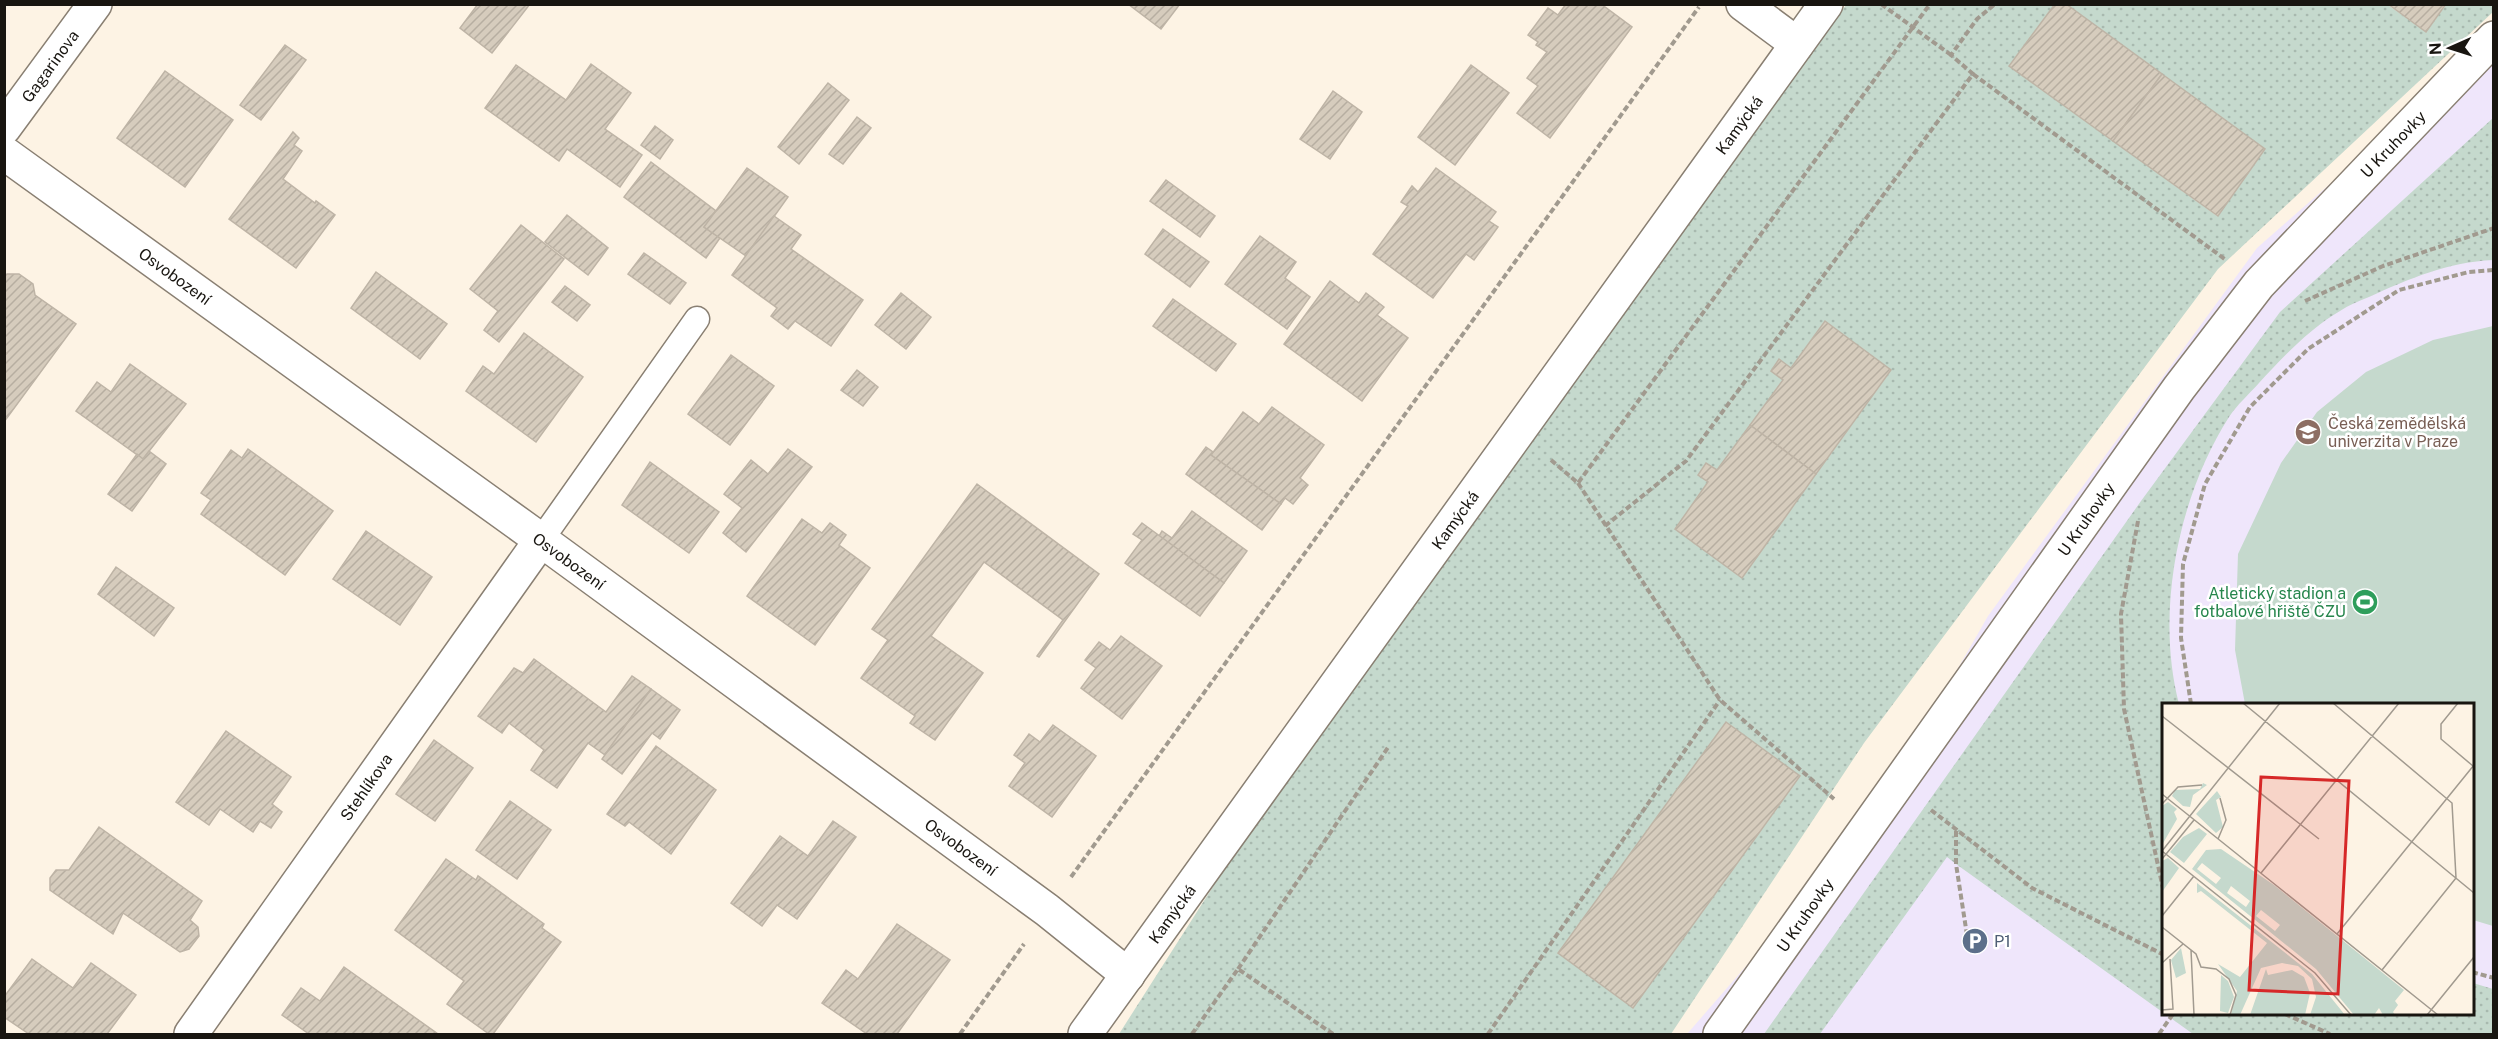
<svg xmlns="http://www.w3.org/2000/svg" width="2498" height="1039" viewBox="0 0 2498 1039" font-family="'Public Sans',sans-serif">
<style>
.education{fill:#efe6fb;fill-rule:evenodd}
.grass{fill:url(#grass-dots);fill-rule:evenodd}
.garden{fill:#c5d9cd}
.building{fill:url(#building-hatch);stroke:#beb4a6;stroke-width:1.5}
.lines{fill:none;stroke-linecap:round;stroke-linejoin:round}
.service-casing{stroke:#897f72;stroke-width:27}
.minor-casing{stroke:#897f72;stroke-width:36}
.secondary-casing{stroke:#897f72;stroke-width:36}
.path{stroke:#a19a8f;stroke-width:4;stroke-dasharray:6 3;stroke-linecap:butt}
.service{stroke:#fff;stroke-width:24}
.minor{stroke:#fff;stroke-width:33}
.secondary{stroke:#fff;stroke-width:33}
.labels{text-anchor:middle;stroke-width:5;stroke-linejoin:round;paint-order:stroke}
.street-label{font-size:16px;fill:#181510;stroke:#fff}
.education-label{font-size:16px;fill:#785e54;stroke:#fff;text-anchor:start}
.leisure-label{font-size:16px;fill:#27864d;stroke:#fff;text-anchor:end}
.service-label{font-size:16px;fill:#4e5e75;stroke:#fff;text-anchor:start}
.inset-road{fill:none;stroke:#a19a8f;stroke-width:1.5}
.view{fill:#d62828;fill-opacity:0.15;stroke:#d62828;stroke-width:3}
.inset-edge{fill:none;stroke:#181510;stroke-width:3}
</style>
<defs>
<pattern id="grass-dots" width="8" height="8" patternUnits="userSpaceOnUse" patternTransform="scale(1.5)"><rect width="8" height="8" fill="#c5d9cd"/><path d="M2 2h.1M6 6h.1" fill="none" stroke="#a8b9af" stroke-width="1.8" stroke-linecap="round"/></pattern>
<pattern id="building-hatch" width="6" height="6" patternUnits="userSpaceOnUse" patternTransform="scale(1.5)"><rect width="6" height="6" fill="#d6ccbd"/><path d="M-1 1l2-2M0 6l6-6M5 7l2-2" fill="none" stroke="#b7aea1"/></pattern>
</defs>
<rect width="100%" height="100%" fill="#fdf3e4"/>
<path class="education" d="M2493,41v993h-806l180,-207 121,-211 269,-368zM2164,704h308v310h-308z"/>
<g class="grass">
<path d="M1846,5h209l-46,61 208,150 48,-67 -199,-144h322l38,27 20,-27h47v7l-275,257 -354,474 -193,291h-552l141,-221zM1824,322l67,48 -149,207 -67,-48 33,-47 -10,-7 8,-12 11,7 66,-90 -12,-9 8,-11 12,8zM1726,722l74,54 -167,231 -75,-54z"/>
<path d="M2493,118v142c-44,2 -85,19 -124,37 -10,4 -20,8 -29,14 -31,18 -57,46 -81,72 -10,11 -22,22 -30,34 -51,80 -74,195 -50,287h-15v310h308l1,-31 20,6v45h-300l-237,-170 -9,-7 -127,177h-56l377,-533 139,-189z"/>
</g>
<path class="garden" d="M2493,326h1l-1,600 -20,-6 -1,-216h-227l-10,-54 3,-96 43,-91 36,-51 49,-40 67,-32z"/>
<g class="building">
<path d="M478,4h52l-38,49 -32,-25z"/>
<path d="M1128,4h52l-19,25z"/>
<path d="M1566,4h35l31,23 -82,111 -33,-25 21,-27 -11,-8 20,-26 -11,-7 2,-3 -10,-7 20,-27 10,7z"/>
<path d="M2055,4h11l96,70 -49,67 -104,-75z"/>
<path d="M2388,4h58l-20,28z"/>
<path d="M285,45l21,15 -45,60 -21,-15z"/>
<path d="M591,64l40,29 -26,36 37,26 -22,32 -53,-38 -8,12 -74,-53 31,-43 50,35z"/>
<path d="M1471,65l38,28 -54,72 -37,-28z"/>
<path d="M165,71l68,49 -48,67 -68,-49z"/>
<path d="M2162,74l103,75 -47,67 -105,-75z"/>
<path d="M828,83l21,17 -50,64 -21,-17z"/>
<path d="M1333,91l29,21 -32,47 -30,-20z"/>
<path d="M857,117l14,11 -28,36 -14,-10z"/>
<path d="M655,126l18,14 -13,19 -19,-14z"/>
<path d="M293,132l6,6 -5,7 8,6 -19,28 32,24 1,-2 19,14 -39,53 -67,-49z"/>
<path d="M651,162l65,49 -12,16 16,11 -14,20 -82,-61z"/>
<path d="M747,168l41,29 -42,59 -42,-29z"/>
<path d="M1436,168l60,44 -7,9 9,6 -24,33 -8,-6 -33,44 -60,-44 35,-48 -7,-4 11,-16 6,6z"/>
<path d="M1166,180l49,36 -15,21 -50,-36z"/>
<path d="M567,215l41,33 -20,27 -43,-33z"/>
<path d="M774,216l27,19 -10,14 72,51 -32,46 -36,-25 -7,8 -17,-13 6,-8 -45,-33z"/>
<path d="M521,225l43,34 -65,83 -15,-12 14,-19 -28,-22z"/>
<path d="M1163,229l46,33 -19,25 -45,-33z"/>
<path d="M1260,236l36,26 -11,16 25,19 -23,32 -62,-45z"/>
<path d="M644,253l42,30 -16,21 -42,-30z"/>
<path d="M376,272l71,52 -27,35 -69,-51z"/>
<path d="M7,274h12l14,10 2,11 41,29 -72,98v-66l3,-3 -3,-1v-75z"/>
<path d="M1330,281l29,22 7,-10 18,14 -7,8 31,23 -46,63 -78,-57z"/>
<path d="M565,286l25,19 -13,16 -25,-19z"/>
<path d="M901,293l30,24 -25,32 -31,-24z"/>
<path d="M1173,299l63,45 -20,27 -63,-45z"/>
<path d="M1825,321l66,49 -75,104 -66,-49 33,-45 -12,-9 8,-12 12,9z"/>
<path d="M524,333l59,44 -47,65 -70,-51 17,-25 11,8z"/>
<path d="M731,355l43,31 -44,59 -42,-31z"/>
<path d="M130,364l56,40 -43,55 -67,-48 21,-29 14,10z"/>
<path d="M857,370l21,17 -15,19 -22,-16z"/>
<path d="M1272,407l52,38 -24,33 8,7 -15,19 -8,-6 -4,6 -70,-49 32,-43 16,12z"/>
<path d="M1750,425l66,49 -74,104 -67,-49 33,-47 -10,-7 8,-12 11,7z"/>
<path d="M1206,447l7,5 -2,3 70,49 -19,26 -76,-56z"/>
<path d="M248,449l85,62 -48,64 -84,-61 10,-14 -10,-7 30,-43 11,8z"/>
<path d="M788,449l24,18 -66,85 -23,-19 19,-25 -18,-14 27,-34 17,14z"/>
<path d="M149,451l17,13 -34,47 -24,-17 29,-40 6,5z"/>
<path d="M650,462l69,50 -30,41 -67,-48z"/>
<path d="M977,484l122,90 -60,83 -2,-1 26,-36 -79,-58 -53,74 52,37 -48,67 -25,-17 5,-7 -54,-38 27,-38 -16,-11z"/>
<path d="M1192,511l55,40 -23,32 -65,-47 3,-5 10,7z"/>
<path d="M802,519l20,14 8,-10 16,12 -7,10 31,23 -55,77 -68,-49z"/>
<path d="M1142,523l82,60 -24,33 -75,-53 17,-23 -9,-6z"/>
<path d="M366,531l66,46 -32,48 -67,-46z"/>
<path d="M116,567l58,41 -20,28 -56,-42z"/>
<path d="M1121,636l41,30 -40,53 -41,-31 15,-20 -11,-8 14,-18 11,8z"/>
<path d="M534,659l72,53 26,-36 19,13 -46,66 -17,-12 -31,45 -26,-18 13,-20 -35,-27 -7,10 -24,-17 36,-48 9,5z"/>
<path d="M651,689l29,21 -20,29 -8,-6 -30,41 -20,-15z"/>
<path d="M1726,722l74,54 -167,232 -75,-55z"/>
<path d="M1053,725l43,31 -44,61 -43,-31 16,-23 -11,-8 15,-21 11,8z"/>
<path d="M226,731l65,46 -19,27 10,8 -11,16 -11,-7 -7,11 -33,-23 -11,16 -33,-23z"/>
<path d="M434,740l39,28 -38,53 -39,-27z"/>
<path d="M656,746l60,44 -45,64 -42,-32 -4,4 -18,-12z"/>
<path d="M510,801l41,29 -34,49 -41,-29z"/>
<path d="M833,821l23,16 -59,82 -20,-14 -15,21 -31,-23 49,-67 28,20z"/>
<path d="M99,827l103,74 -12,19 8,7 1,9 -10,13 -9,3 -57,-39 -10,21 -63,-44v-12l6,-8h13z"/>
<path d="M446,859l30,21 2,-4 66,48 -2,4 19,14 -68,92h-4l-42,-30 17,-23 -69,-51z"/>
<path d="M897,924l53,36 -53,74h-30l-45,-31 24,-33 12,9z"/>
<path d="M32,959l41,29 18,-25 45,32 -29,39h-78l-25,-17v-20z"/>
<path d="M344,967l94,67h-129l-27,-19 19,-27 19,13z"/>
</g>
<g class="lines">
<defs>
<path id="service" d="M541,540l156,-221"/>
<g id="minor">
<path d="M1743,4l54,40"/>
<path d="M4,128l91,-124"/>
<path d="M4,153l537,387 506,370 81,65"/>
<path d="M191,1034l350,-494"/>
<path d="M1720,1034l459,-646 80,-104 235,-246"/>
</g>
<path id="secondary" d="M1085,1034l741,-1030"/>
</defs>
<use href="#service" class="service-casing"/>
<use href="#minor" class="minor-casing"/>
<use href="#secondary" class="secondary-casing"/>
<g class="path">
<path d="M1881,4l70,51"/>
<path d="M1973,74l253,186"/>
<path d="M2305,301l78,-35 111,-38"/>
<path d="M1551,460l27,23 352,-479"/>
<path d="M1578,483l142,217 114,99"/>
<path d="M2138,521l-17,93 3,95 40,184"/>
<path d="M1605,526l81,-65 287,-387 -22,-19 26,-36 18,-15"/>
<path d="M2191,704l-10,-66 2,-74 22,-80 45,-77 58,-58 91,-59 70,-18 25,-2"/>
<path d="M1931,810l101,78 132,67"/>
<path d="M1956,831v33l13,84"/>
<path d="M1071,877l628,-870"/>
<path d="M1238,969l151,-223"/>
<path d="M2472,972l22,6"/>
<path d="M2285,1014l45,20"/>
<path d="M960,1034l64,-90"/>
<path d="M1192,1034l46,-65 95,65"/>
<path d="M1488,1034l232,-334"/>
<path d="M2159,1034l14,-20"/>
</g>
<use href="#service" class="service"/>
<use href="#minor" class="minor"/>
<use href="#secondary" class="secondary"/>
</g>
<defs>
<symbol id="university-disc" viewBox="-11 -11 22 22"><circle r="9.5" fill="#8d6e63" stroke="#fff"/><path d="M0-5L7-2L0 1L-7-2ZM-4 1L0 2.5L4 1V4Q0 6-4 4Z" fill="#fff"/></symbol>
<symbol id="stadium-disc" viewBox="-11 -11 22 22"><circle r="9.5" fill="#2e9e5b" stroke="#fff"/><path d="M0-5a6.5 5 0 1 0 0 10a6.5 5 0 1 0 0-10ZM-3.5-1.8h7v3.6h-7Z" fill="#fff"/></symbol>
<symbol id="parking-disc" viewBox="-11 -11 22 22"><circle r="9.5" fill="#5c6f8a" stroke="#fff"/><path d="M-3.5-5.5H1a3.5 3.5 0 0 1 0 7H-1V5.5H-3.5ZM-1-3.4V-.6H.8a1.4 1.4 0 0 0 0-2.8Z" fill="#fff"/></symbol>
</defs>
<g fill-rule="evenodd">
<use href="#university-disc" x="2293" y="417" width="30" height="30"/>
<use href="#stadium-disc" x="2350" y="587" width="30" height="30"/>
<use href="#parking-disc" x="1960" y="926" width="30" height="30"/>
</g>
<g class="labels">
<g class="street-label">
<text transform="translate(50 66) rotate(-54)" y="6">Gagarinova</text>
<text transform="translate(1739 125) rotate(-54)" y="6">Kamýcká</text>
<text transform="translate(2393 144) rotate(-46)" y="6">U Kruhovky</text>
<text transform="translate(175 276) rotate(36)" y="6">Osvobození</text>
<text transform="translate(2086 519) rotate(-55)" y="6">U Kruhovky</text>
<text transform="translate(1455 520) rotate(-54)" y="6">Kamýcká</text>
<text transform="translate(569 561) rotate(36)" y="6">Osvobození</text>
<text transform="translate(366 787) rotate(-55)" y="6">Stehlíkova</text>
<text transform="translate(961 847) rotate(36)" y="6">Osvobození</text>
<text transform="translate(1172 914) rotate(-54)" y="6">Kamýcká</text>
<text transform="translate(1805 915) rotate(-55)" y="6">U Kruhovky</text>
</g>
<g class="education-label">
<text x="2328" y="429">Česká zemědělská<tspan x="2328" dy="18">univerzita v Praze</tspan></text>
</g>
<g class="leisure-label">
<text x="2346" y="599">Atletický stadion a<tspan x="2346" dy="18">fotbalové hřiště ČZU</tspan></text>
</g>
<g class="service-label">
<text x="1994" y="947">P1</text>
</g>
</g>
<g transform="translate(2162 703)">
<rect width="312" height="312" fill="#fdf3e4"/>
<path d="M41,80l4,2 -14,10 -3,12 -7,-1 -11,-10 3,-6 25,-1zM55,88l4,6 -5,3 7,27 -7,6 -20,-19zM6,99l9,7 -3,3 3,7 -15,26v-39zM37,125l8,6 -23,29 -14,-11 13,-15zM59,146l53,36 130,105 -9,11 3,4 -5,7 2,3h-12l-4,-7 -5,7h-20l-38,-46 -124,-100 14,-19zM40,160l19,15 -5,6 -19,-15zM69,183l19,15 -4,6 -19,-14zM99,207l19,15 -5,6 -19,-15zM6,155l11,10 -17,24v-31zM35,180l115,91 33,41h-35l6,-18 -4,-18 -14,-13 -16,-3 -21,5 -21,47h-9l6,-24 -19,-27 22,13 27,-34 -66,-52 -4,2zM19,245l5,25 -10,5 -5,-18zM59,272l7,6 6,16 -6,16 -8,-2z" fill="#c5d9cd" fill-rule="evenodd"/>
<path d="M104,266l2,6 24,-5 12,7 6,16 -5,22h-55z" fill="#c5d9cd"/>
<path class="inset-road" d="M81,0l231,190M171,0l119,100 4,75 -74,92M296,0l-17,21v15l32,27M0,13l157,123M0,91l276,221M0,101l16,-17 24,-2M56,136l8,-19 -6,-22M0,148l153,122 36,42M0,148l118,-148M0,156l32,-39M99,170l138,-170M0,213l32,-40M0,224l34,27 5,13 15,2 13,10 7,16 -6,20M175,231l137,-169M29,247l3,65M0,260l21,-19M0,307l11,-1 -3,-50M265,312l47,-58"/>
<path class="view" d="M99,74l88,4 -11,213 -89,-4z"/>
<rect width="312" height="312" class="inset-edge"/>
</g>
<rect width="2498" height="1039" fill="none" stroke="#181510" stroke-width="12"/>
<g transform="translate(2450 48) rotate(267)" stroke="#ffffff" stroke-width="4.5" paint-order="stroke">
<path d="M0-4.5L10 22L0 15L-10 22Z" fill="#181510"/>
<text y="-9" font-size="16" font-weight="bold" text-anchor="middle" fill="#181510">N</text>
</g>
</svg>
